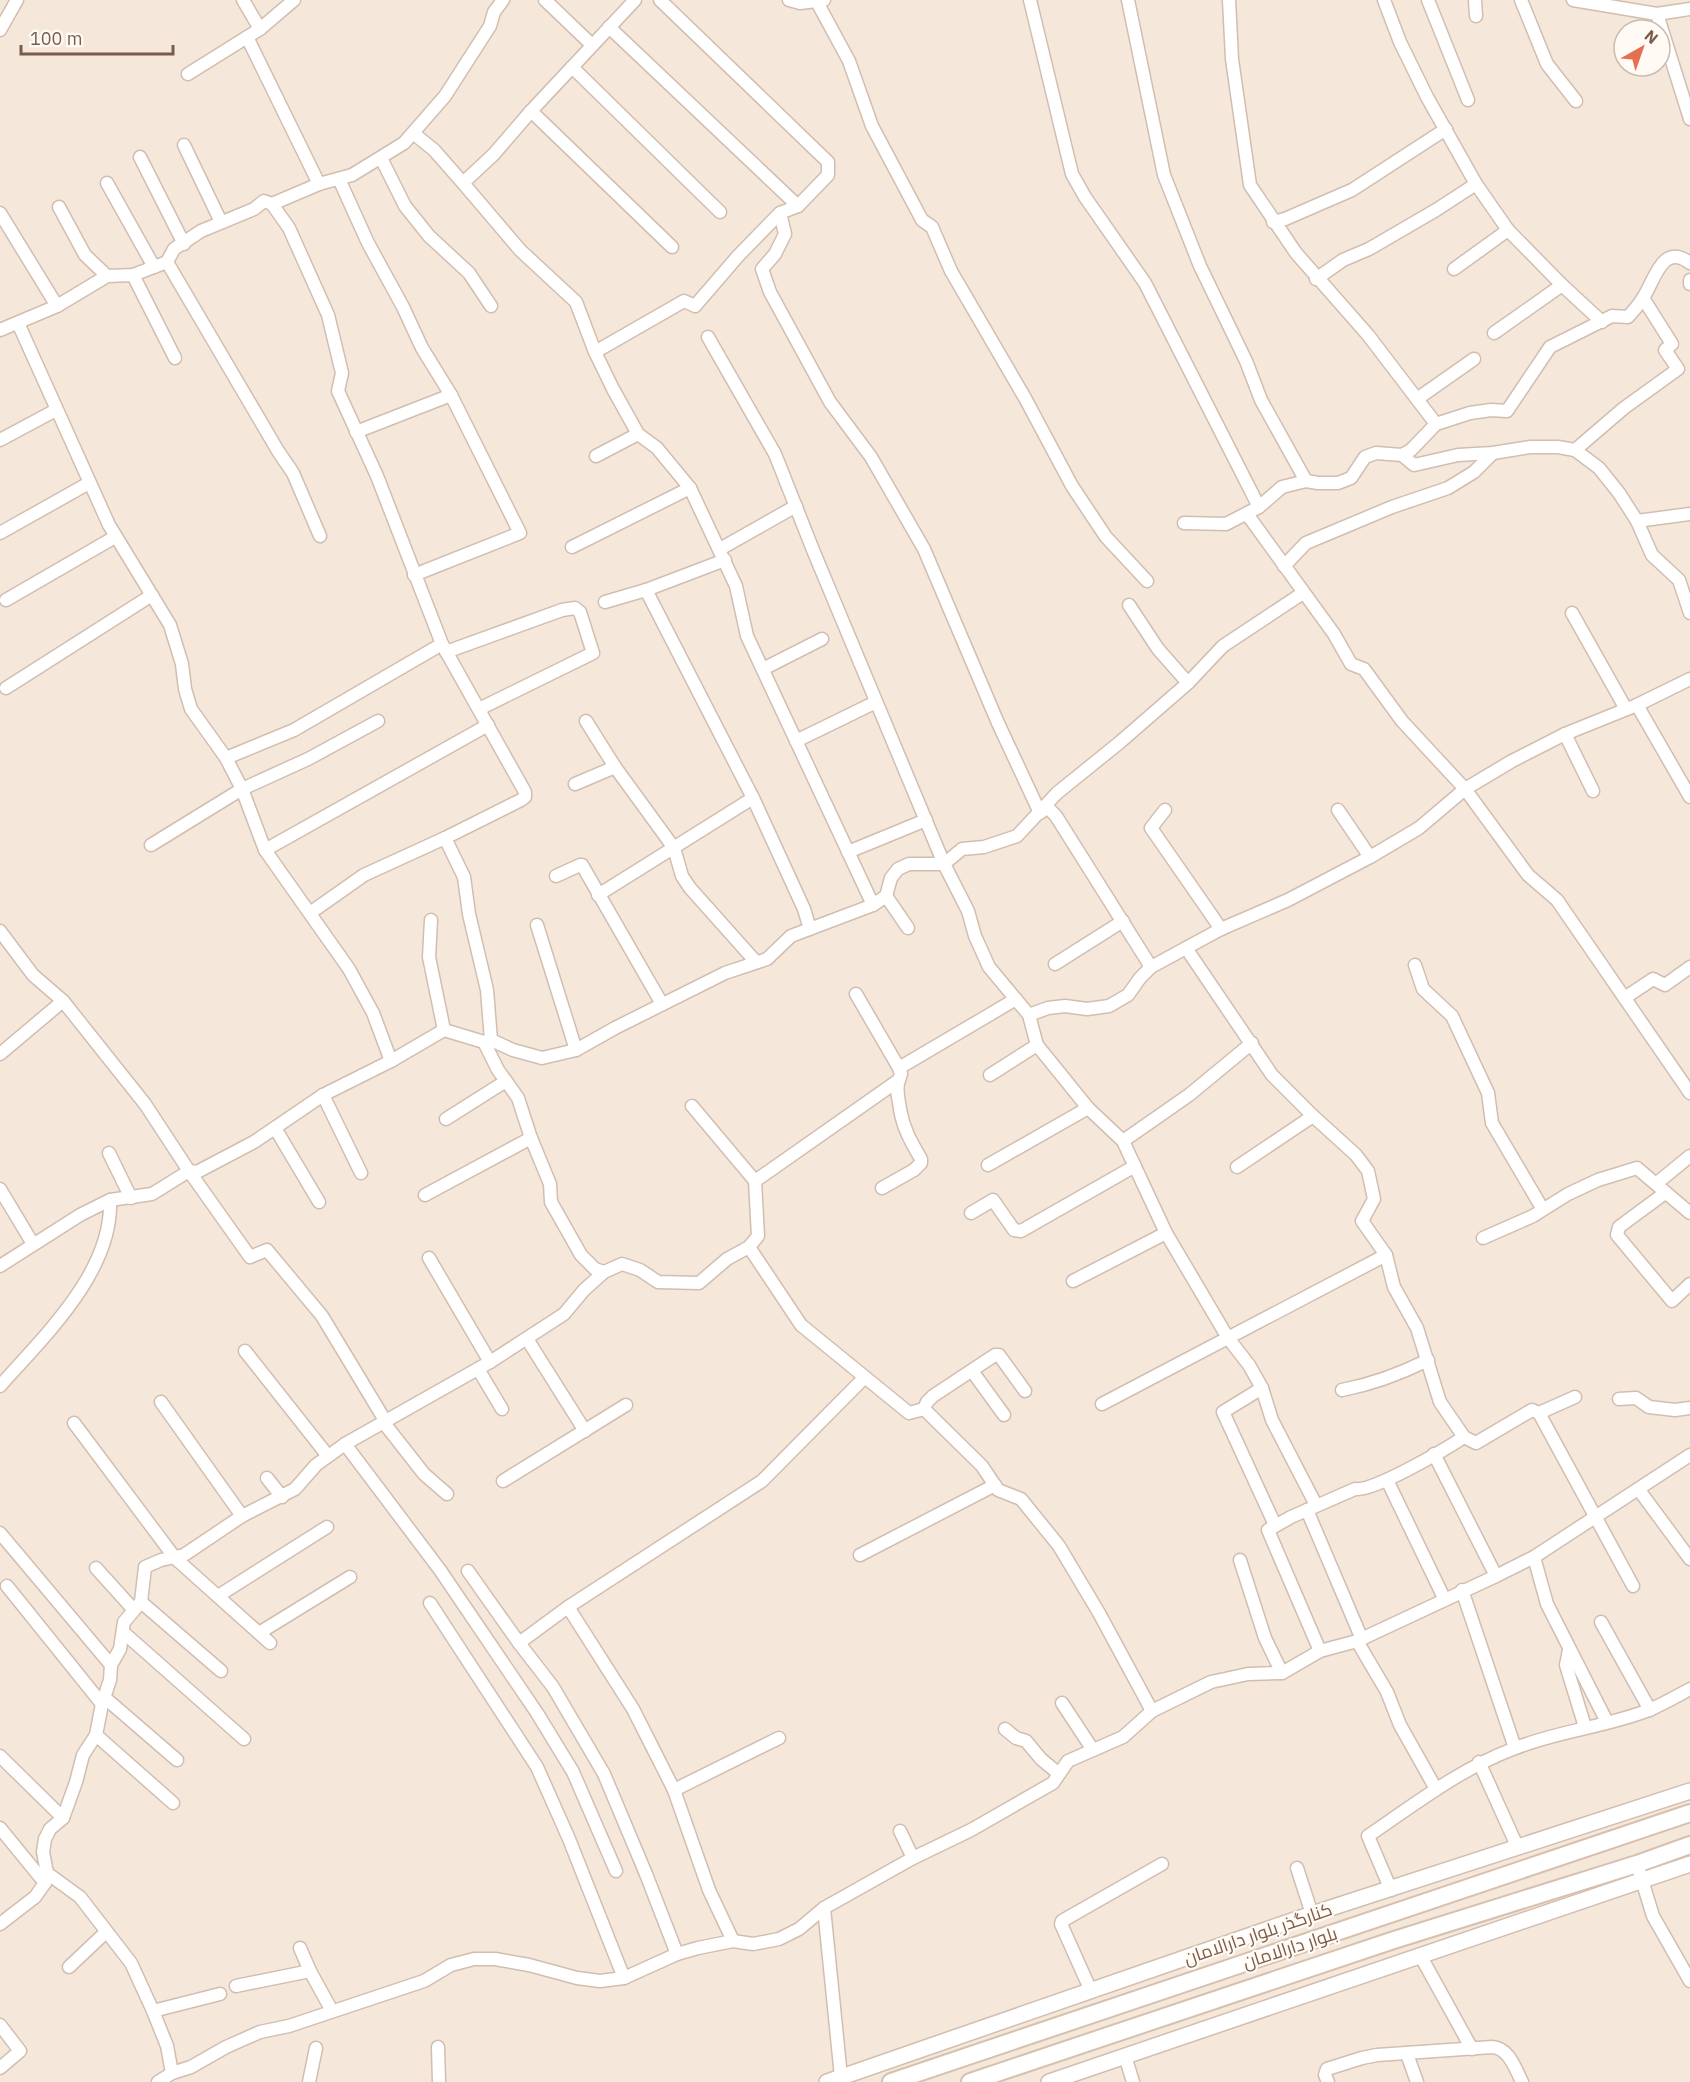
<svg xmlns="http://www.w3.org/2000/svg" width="1690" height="2082" viewBox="0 0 1690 2082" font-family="'IBM Plex Sans',Cairo,sans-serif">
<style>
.residential{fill:#f5e8da;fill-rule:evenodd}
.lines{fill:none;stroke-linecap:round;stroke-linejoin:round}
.minor-casing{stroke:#d1beb0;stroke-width:15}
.tertiary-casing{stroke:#d1beb0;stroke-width:18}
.secondary-casing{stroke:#d6c0b0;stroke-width:20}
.minor{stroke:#fff;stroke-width:12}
.tertiary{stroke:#fff;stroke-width:15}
.secondary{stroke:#fff;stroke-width:16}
.labels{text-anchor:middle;stroke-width:4.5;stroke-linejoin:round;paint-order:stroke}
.street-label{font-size:18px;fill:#7a5c4d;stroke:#fffaf3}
</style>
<rect width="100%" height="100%" fill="#fdf6ec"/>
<path class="residential" d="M0,0h1690v2082h-1690zM1624,30h36v36h-36z"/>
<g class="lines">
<defs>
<g id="minor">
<path d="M243,0l17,29"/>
<path d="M545,0l47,45"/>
<path d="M789,0l11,3 24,-3"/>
<path d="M1030,0l42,174 13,23 60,86 114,224"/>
<path d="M1128,0l36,175 36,91 46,95 15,39 45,81"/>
<path d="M1229,0l3,59 18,126 46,68 72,82 68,89"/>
<path d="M1384,0l16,42 27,55 49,87 32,46 54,55 40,37"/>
<path d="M1428,0l40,100"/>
<path d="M1475,0l1,16"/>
<path d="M1521,0l26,64 29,37"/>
<path d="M1573,0l84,14 33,-5"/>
<path d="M817,2l32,59 23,65 50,94 10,7 19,44 74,127 47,88 34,51 41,44"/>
<path d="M1657,14l33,105"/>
<path d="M609,27l189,179"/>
<path d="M0,30l17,-30"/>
<path d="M247,37l72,147"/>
<path d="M572,67l148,145"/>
<path d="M188,74l72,-45 34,-29"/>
<path d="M531,111l141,136"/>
<path d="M413,133l21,17 29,33 57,67 56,52 19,50 18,37 25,45 19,14 33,40 46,98 11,50 126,269"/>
<path d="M184,145l37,77"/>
<path d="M140,157l44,87"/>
<path d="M381,158l24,48 24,30 40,37 22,33"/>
<path d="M339,179l29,64 35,64 19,41 29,47 69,138 -106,42"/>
<path d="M107,183l47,84"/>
<path d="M463,183l31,-29 37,-43 104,-111"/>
<path d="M272,204l17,24 39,87 14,58 -4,18 39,85 65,168 83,148v5l-4,3 -76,38 -81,37 -54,38"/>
<path d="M59,207l26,48 22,21"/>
<path d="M0,213l57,93"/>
<path d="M780,213l5,21 -10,20 -13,15 8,23 60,110 41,55 53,92 74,174 42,90 7,-6 9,9 95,151"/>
<path d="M1273,222l12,-3 67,-29 94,-61"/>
<path d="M167,262l111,189 15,22 27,63"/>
<path d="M1454,269l54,-39"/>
<path d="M133,275l42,83"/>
<path d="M1316,279l27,-19 26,-11 67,-39 40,-26"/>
<path d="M1690,280v4"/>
<path d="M18,323l91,202 61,100 12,39 3,25 6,20 35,49 16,31 23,61 84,119 24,44 18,48"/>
<path d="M0,330l57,-24 50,-30 26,-1 34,-13 7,-13 27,-18 53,-22 10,-8 8,3 47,-20 33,-9 52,-32 41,-47 45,-70 4,-14 9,-12"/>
<path d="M1494,333l68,-48"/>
<path d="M708,337l67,117 38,96 131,314 24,47 7,25 14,31 40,48 8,30 51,63 35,33 43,92 62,105 21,27 13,23 10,32 44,85"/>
<path d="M595,352l89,-51 11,5 43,-50 42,-43 18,-7 30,-31v-13l-168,-162"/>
<path d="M1417,399l57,-40"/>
<path d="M356,432l95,-37"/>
<path d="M0,440l56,-30"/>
<path d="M1575,450l49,-42 54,-39 -13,-19 7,-6 -29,-46"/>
<path d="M1402,455l12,10 44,-10 35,-2 37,-6h28l17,3 24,18 20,25 18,28 15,34 27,25 11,33"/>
<path d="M596,456l42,-22"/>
<path d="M1247,514l87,120 17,30 13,5 38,52 63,68 63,86 29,25 133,193"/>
<path d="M1637,521l53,-7"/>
<path d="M1184,523l42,1 33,-17 23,-20 24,-6 12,2h20l13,-5 14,-21 11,-4 26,2 9,-5 25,-26 34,-11 21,-3 16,1 43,-64 62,-31 16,1c5,-6 11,-12 15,-19 12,-18 19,-56 47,-35"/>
<path d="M0,533l89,-50"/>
<path d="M572,547l118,-59"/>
<path d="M720,549l76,-43"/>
<path d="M1284,566l22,-23 86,-36 56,-19 26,-16 19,-19"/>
<path d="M646,590l107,208 51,111 6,20"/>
<path d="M6,600l109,-63"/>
<path d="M605,602l41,-12 79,-30"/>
<path d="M1129,605l29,44 30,34"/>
<path d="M1572,613l54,96"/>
<path d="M446,652l116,-42 13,-2 5,4 13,41 -114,56"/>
<path d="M763,669l59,-30"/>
<path d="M6,688l146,-93"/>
<path d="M1637,705l53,92"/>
<path d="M586,721l29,46 59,81 8,28 8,12 66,74"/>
<path d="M1565,734l28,57"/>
<path d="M796,741l80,-39"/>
<path d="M226,758l68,-28 148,-86"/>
<path d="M575,784l40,-17"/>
<path d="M1165,810l-14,18 70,101"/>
<path d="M1338,810l32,47"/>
<path d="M445,838l19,39 5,37 18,76 4,50"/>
<path d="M151,845l91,-56 66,-30 70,-38"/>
<path d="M265,850l223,-125"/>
<path d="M848,852l78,-32"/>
<path d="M556,876l24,-11h2l80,139"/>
<path d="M598,895l155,-97"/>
<path d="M886,896l22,32"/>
<path d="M431,920l-2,37 15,73"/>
<path d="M537,925l39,125"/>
<path d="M0,931l33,44 30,26 82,103 44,67 61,86 17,-7 55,66 64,106"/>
<path d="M1186,948l86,127 41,41 43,39 12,16 6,28 -12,22 24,34 8,32 23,41 23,74 24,35 12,6 56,-33 7,3 36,-16"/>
<path d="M1055,964l68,-43"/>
<path d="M1415,965l8,24 29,27 36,77 4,30 50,85"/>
<path d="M1626,997l27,-18 12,6 25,-18"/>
<path d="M1029,1015l19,-7 17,-2 22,3 22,-3 19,-11 12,-17 11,-11 70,-38 67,-29 82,-43 49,-29 46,-39 47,-28 53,-27 72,-29 53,-26"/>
<path d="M484,1042l14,28 20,28 13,40 19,46 1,18 30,53 14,14 9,3"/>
<path d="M0,1054l63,-53"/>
<path d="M899,1068l117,-69"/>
<path d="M990,1075l47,-30"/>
<path d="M323,1095l38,78"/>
<path d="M692,1106l63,75"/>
<path d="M446,1119l60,-38"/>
<path d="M275,1128l44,74"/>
<path d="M1123,1141l66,-46 63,-52"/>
<path d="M109,1153l22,45"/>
<path d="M988,1165l100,-57"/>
<path d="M1237,1167l76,-51"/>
<path d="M1657,1183l33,-27"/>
<path d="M882,1188l32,-18 7,-7v-4c-10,-17 -18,-31 -21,-50 -1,-10 -5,-19 -1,-29"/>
<path d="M0,1189l33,55"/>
<path d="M1665,1193l-46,34 -2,8 55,66 18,-17"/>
<path d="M425,1195l106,-57"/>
<path d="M971,1213l22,-13 21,30 7,1 114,-65"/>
<path d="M1483,1238l50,-22 35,-22 30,-14 39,-12 53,45"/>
<path d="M749,1247l52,78 108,88 15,-4 58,57 16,24 23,9 38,47 40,67 53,98"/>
<path d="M429,1258l61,104"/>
<path d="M0,1266l80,-51 30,-15 42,-6 37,-23 8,1 57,-30 69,-47 68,-34 53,-31 40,12 7,-2 22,10 29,8 34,-8 39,-22 110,-55 42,-14 24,-23 82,-31 13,-9 5,-18 7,-9 11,-5h35l18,-15 22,-2 33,-11 40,-43 62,-50 69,-60 35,-37 80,-53"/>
<path d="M1073,1281l93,-48"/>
<path d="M527,1339l58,92"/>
<path d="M245,1351l83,105"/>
<path d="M478,1369l24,40"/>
<path d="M972,1371l32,44"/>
<path d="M0,1386c44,-50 113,-114 110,-186"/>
<path d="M1262,1388l-39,24 52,113"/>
<path d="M1342,1390c31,-6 58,-16 86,-30"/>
<path d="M1619,1399l17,-1 13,9 26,3 15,-2"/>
<path d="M161,1402l81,114"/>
<path d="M1102,1404l284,-149"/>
<path d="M924,1409l3,-7 6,-6 62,-41h4l26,36"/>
<path d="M1539,1413l94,173"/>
<path d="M74,1423l101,135 95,85"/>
<path d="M384,1423l40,51 23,20"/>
<path d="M345,1444l95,126 97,143 36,59 43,99"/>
<path d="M1434,1454l62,122"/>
<path d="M267,1478l15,19"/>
<path d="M1387,1480l57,118"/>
<path d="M503,1481l123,-76"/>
<path d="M1639,1490l51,69"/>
<path d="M1307,1510l54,127"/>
<path d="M0,1533l111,132"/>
<path d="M860,1555l135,-70"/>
<path d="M1534,1557l13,47 60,118"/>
<path d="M1240,1560l25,78 17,35"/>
<path d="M96,1568l37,41"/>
<path d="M468,1571l51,72 34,44 51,87 42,100 31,80"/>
<path d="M7,1586l95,118"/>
<path d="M1462,1590l53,158"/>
<path d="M218,1596l109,-69"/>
<path d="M141,1602l80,69"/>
<path d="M430,1603l107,164 32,72 55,139"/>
<path d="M568,1607l65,102 41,81 35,100 24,51"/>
<path d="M1601,1622l49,88"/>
<path d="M123,1632l121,107"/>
<path d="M259,1633l91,-56"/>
<path d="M1357,1641l30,51 13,33 36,64"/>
<path d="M519,1643l49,-36 194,-126 102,-103"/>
<path d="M1569,1650l-3,15 19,62"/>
<path d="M1320,1651l-52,-121 23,-13 64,-28c18,3 91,-40 109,-52"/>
<path d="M104,1697l73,63"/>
<path d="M1062,1703l31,47"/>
<path d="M1005,1729l11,9 10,3 15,18 18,15"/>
<path d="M96,1735l77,68"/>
<path d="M0,1756l63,62"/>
<path d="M1479,1762l38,84"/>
<path d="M674,1790l105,-52"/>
<path d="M0,1828l45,55"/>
<path d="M900,1831l13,27"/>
<path d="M1637,1864l16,52 37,65"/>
<path d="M1297,1868l15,46"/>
<path d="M47,1873l33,24 51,66 22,48 14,35 5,27"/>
<path d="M1391,1890l-23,-54c47,-32 92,-67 145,-87 44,-18 93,-22 136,-39 14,-6 28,-14 41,-21"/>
<path d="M824,1908l17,169"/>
<path d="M0,1924l35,-27 10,-14 2,-10 -4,-21 2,-13 5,-10 13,-11 13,-36 7,-27 13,-20 6,-31 8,-24 1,-15 9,-16 4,-27 17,-20 4,-35 16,-7 23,-5 58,-39 53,-27 21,-24 29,-21 145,-82 74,-48 20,-24 20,-18 18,-8 18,6 18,12 41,1 28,-24 22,-12 9,-11 -3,-55 144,-101 2,-6 -2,-6 -43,-74"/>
<path d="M300,1948l10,23 22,40"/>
<path d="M1420,1955l52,94"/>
<path d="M69,1967l37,-35"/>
<path d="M236,1986l74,-15"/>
<path d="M1091,1991l-30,-67 1,-3 100,-57"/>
<path d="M153,2011l67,-17"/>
<path d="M0,2025l20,26 -20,17"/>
<path d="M438,2047l1,35"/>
<path d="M1407,2054l10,28"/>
<path d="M1125,2056l8,26"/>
<path d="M158,2082l14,-9 19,-6 35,-20 34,-15 29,-6 135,-45 27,-16 23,-6h21l34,6 48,13 23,3 24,-3 53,-24 21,-6 35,-7 20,3 26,-5 20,-10 25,-21 89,-50 58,-28 82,-47 15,-22 55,-24 29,-26 59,-29 37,-8 34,-1 38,-22 37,-10 139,-65 38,-19 156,-102"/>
<path d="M309,2082l7,-34"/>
<path d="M1328,2082l-3,-7 2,-6 35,-11 15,-3 115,-8c17,1 23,21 30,35"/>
</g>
<g id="tertiary">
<path d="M827,2082l485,-168 378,-123"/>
<path d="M1049,2082l641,-218"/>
</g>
<g id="secondary">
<path d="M891,2082l799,-269"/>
<path d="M970,2082l424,-142 243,-76 53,-19"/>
</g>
</defs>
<use href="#minor" class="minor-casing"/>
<use href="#tertiary" class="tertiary-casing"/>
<use href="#secondary" class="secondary-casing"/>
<use href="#minor" class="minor"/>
<use href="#tertiary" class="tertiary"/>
<use href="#secondary" class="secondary"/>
</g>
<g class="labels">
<g class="street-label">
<text transform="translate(1258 1934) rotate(-19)" y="6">کنارگذر بلوار دارالامان</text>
<text transform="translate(1290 1948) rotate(-18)" y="6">بلوار دارالامان</text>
</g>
</g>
<g transform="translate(1642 48) rotate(40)"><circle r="28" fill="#fffaf3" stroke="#cabbb1" stroke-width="1.5"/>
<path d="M0-4.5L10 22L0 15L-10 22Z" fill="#e76f51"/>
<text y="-9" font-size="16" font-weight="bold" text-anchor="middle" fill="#7a5c4d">N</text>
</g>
<path d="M21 45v9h152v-9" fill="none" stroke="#7a5c4d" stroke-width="3"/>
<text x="30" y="45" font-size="18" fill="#7a5c4d" stroke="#fffaf3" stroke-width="4.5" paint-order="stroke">100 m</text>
</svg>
